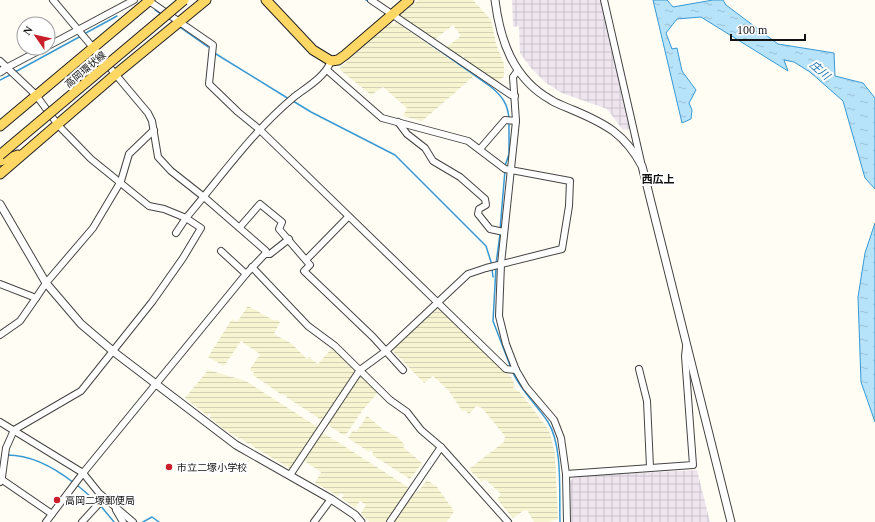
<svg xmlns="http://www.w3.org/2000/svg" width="875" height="522" viewBox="0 0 875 522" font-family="'Times New Roman','Noto Sans JP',serif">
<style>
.industrial{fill:url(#industrial-grid)}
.farmland{fill:url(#farmland-rules)}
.water{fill:url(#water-ripples);stroke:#3899d5}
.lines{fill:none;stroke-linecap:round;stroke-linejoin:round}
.stream{stroke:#3899d5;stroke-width:1.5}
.minor-casing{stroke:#444;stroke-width:8}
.tertiary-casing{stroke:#444;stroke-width:9}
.primary-casing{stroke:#222;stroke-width:11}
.minor{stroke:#fff;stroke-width:6}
.tertiary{stroke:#fff;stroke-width:7}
.primary{stroke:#ffd764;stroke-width:9}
.primary-bridge-casing{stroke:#222;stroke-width:11;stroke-linecap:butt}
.primary-bridge{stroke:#ffd764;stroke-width:9}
.poi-dot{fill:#ca1f2a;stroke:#fff;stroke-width:1.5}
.labels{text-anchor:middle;stroke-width:4;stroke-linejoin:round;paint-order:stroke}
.street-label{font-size:10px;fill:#111;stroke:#fff}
.poi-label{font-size:10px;fill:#111;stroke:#fff;text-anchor:start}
.water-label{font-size:11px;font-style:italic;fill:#116bac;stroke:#fff}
.neighbourhood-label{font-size:11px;font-weight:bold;fill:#111;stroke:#fff}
</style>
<defs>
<pattern id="industrial-grid" width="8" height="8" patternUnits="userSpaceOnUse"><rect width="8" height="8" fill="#eee5ef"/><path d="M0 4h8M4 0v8" fill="none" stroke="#cbc3cc"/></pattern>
<pattern id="farmland-rules" width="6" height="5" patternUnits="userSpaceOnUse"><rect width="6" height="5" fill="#f7f4d2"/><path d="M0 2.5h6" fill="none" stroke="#d3d0b3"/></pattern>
<pattern id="water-ripples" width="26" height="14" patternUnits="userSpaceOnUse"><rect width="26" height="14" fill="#b6e2fa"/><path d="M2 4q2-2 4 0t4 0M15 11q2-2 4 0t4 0" fill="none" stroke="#9bc1d5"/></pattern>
</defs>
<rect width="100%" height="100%" fill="#fffdf4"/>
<g class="industrial">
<path d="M512,0h89l30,129 -8,1 -16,-21 -45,-16 -16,-10 -15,-15 -11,-15 -1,-27 -6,1z"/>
<path d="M697,470l13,52h-139l-1,-41 5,-5z"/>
</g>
<g class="farmland">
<path d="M418,0h55l18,20 5,24 8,20v13l-7,5 -34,-23 1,-1 -1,-3 -3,2 -14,-10 15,-11 -8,-11 -18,14 -35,-24z"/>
<path d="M391,22l3,3 2,-3 78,54 -52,45 -19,-5 4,-8 -24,-21 -12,8 -32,-26z"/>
<path d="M248,306l25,14h5l2,2 -6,12 18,10 15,15 2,-2 9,7 14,-16 3,1 21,20v3l-33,48 -3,-1 -34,-22 1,-2h-5l-29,-20 1,-4 -3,1 -1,-3 10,-15 -19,-13 -17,25 -16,-9 24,-38 5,3z"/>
<path d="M440,308l72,70 3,8 -2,2 6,3 30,39 6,23 3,66 -9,3h-15l-7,-12 -4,1 -10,7 -16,-19 4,-5 -16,-15 -3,3 -13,-13 35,-27 1,-6 -23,-28 -6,-2 -7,8 -4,-4 -3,1 -13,-20 -16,-15 -9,7 -33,-34 45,-40z"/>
<path d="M208,370l38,11 70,45 2,3 -27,40 -39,-23 -2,-3 -1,1 -24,-14 -15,-12 1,-3 -2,-2 -1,3 -23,-18z"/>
<path d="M362,375l17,16 -17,20 -17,25 -16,-10 -1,-4 32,-46z"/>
<path d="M367,416l17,14 12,6 9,9 -2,2 19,16 -12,16 -38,-24 1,-3 -3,-2 -1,2 -21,-14 5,-8 3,2z"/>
<path d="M322,432l86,55 -1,2 2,1 -22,32h-18l-8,-9 5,-8 -6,-4 -5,7 -13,-10 2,-3 -4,-2 -2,3 -23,-13 6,-11 -18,-12z"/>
<path d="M427,480l10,7 17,24 -7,11h-54l20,-29 5,-1z"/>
</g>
<g class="water">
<path d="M653,0h14l6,7 40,-7h10l3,5 52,39 56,9 1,23 28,7 12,15v91l-10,-11 -22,-77 -33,-29 -16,-10 -10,-2 4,11 -87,-54 -24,2 -11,14 6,16 5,-1 5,23 14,19 -7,13 3,7 -1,9 -9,4z"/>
<path d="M875,223v199l-14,-40 -3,-85 7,-44z"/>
</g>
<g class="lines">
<g class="stream">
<path d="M366,0l4,2"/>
<path d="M155,10l7,5"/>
<path d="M406,27l85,60c11,9 17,17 18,32"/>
<path d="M181,28l27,19"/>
<path d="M84,34l33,-18"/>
<path d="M216,54l73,45"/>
<path d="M15,72l66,-36"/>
<path d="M0,80l10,-5"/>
<path d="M293,101l18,11 84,43 91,91 6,19"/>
<path d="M505,166l4,-12v-31"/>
<path d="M500,230l5,-60"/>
<path d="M496,264l4,-30"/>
<path d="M496,267l-3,54 18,47"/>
<path d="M492,269l1,8"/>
<path d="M512,371c9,20 24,33 36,51 15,24 11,71 12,100"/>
<path d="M7,455c25,0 48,13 67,28"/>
<path d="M77,485l20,17"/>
<path d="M100,505l14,17"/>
<path d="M143,522l9,-5 7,5"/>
</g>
<defs>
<g id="minor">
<path d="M371,0l140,95 4,1"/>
<path d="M604,0l37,162"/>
<path d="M149,1l64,44 -4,39 29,28 21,17 247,240 10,1"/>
<path d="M48,46l86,-46"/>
<path d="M0,61l36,34 22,30 33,34 58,47 15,3 22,9 15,10 -18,30 -31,44 -71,89 -67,39 -8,18 -4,29 -2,5"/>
<path d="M6,68l38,-20"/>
<path d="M518,70l-5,7 3,44 -15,143 -2,52 7,28 10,26 10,17 28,33 7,18 5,36 1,48"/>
<path d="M398,122l9,12 18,14 8,13 27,16 25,22 1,6 -7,4 -1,5 12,15 14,3"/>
<path d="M480,149l25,-29 11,1"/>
<path d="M240,227l20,-23 22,18 -3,7 31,36 -6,6 69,66 30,33"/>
<path d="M176,233l10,-15c35,-41 66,-86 108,-121 13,-10 31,-20 37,-36"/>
<path d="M221,251l25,23"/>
<path d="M265,254h5l19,-15"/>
<path d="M306,260l42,-43"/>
<path d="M252,267l56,59 27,20 55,54 17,12 14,18 20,17 67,75"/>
<path d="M0,284l36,14 10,-15 47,-55 28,-47 8,-27 25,-24"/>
<path d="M0,335l20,-14 16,-23"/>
<path d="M639,369l8,32 3,66"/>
<path d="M0,422l83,51 16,20 34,29"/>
<path d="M566,474l127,-9 -8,-109 1,-9"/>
<path d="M290,475l70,-105 26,-19 82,-77 18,-6 76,-19 7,-43 1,-25 -65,-12 -37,-28 -86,-23 -55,-48"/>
<path d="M1,479l51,35"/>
<path d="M116,510l7,12"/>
<path d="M46,522l37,-49 163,-199 19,-20 1,-3 -62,-54 -33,-26 -13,-14 -6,-36 -4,-8 -95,-113"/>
<path d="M82,522l22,-24"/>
<path d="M314,522l17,-23"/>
<path d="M390,522l51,-75"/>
</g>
<g id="tertiary">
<path d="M495,0c5,40 18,79 56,100 6,4 15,7 22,10 33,14 52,24 69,56l89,356"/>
<path d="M0,72l6,-4"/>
<path d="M0,204l46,79 35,41 33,28 122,93 95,54 24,16 6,7"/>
</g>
<g id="primary">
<path d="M266,0l47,50 18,11 7,-1 7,-5 64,-55"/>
<path d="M0,126l150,-126"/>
<path d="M0,161l18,-6"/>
<path d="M0,174l116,-100 90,-74"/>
</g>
</defs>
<use href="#minor" class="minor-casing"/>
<use href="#tertiary" class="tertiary-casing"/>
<use href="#primary" class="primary-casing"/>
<use href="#minor" class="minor"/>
<use href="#tertiary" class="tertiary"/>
<use href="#primary" class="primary"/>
<defs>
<path id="primary-bridge" d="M0,155l184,-155"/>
</defs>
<use href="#primary-bridge" class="primary-bridge-casing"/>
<use href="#primary-bridge" class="primary-bridge"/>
</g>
<g class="poi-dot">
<circle cx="169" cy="467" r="4"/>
<circle cx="57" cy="500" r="4"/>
</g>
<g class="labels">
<g class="street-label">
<text transform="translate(85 69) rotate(-40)" y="4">高岡環状線</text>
</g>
<g class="poi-label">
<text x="177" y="471">市立二塚小学校</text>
<text x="65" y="504">高岡二塚郵便局</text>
</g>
<g class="water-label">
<text transform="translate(820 70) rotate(41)" y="4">庄川</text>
</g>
<g class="neighbourhood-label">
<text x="658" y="183">西広上</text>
</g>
</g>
<g transform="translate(36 36) rotate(304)"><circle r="19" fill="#ffffff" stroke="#a0a0a0"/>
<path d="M0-3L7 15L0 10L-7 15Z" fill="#ca1f2a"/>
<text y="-6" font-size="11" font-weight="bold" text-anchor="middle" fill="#111111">N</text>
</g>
<path d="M731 34v6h74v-6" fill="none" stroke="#111111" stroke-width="2"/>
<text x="737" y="34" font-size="12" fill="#111111" stroke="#ffffff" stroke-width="3" paint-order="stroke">100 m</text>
</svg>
